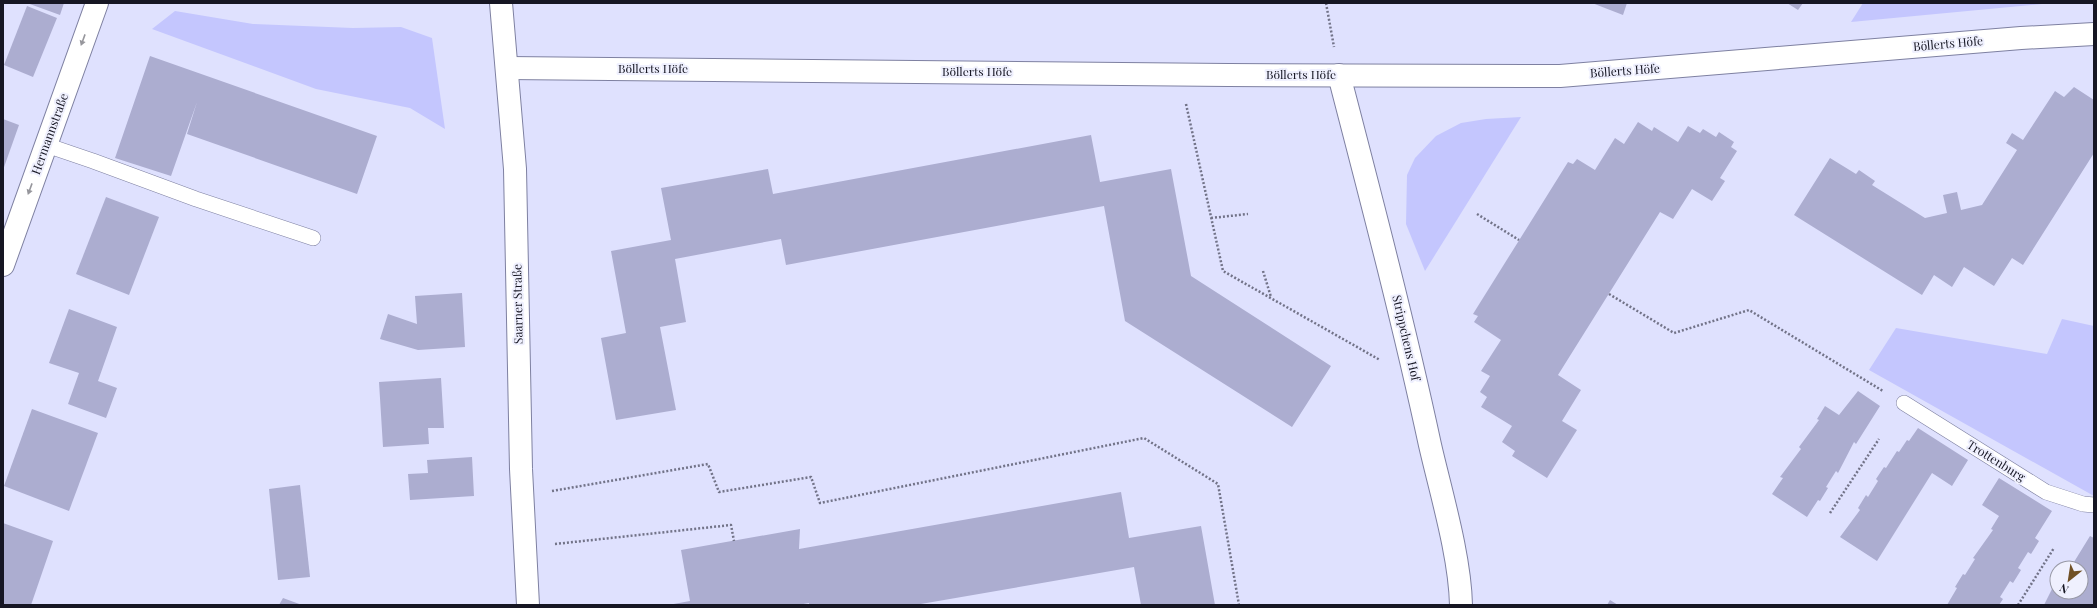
<svg xmlns="http://www.w3.org/2000/svg" width="2097" height="608" viewBox="0 0 2097 608" font-family="'Playfair Display',serif">
<style>
.green{fill:#c4c6fe}
.building{fill:#acadd0}
.lines{fill:none;stroke-linecap:round;stroke-linejoin:round}
.service-casing{stroke:#7e80a1;stroke-width:16}
.minor-casing{stroke:#7e80a1;stroke-width:24}
.secondary-casing{stroke:#7e80a1;stroke-width:24}
.path{stroke:#727388;stroke-width:2.5;stroke-dasharray:2 2;stroke-linecap:butt}
.service{stroke:#fff;stroke-width:15}
.minor{stroke:#fff;stroke-width:22}
.secondary{stroke:#fff;stroke-width:22}
.oneway{fill:#96969c}
.labels{text-anchor:middle;stroke-width:4;stroke-linejoin:round;paint-order:stroke}
.street-label{font-size:12px;fill:#161623;stroke:#eff0fe}
</style>
<rect width="100%" height="100%" fill="#dfe1fe"/>
<g class="green">
<path d="M1863,3h189l-201,19z"/>
<path d="M175,11l78,13 100,4 48,-1 31,11 13,91 -35,-21 -94,-19 -164,-60z"/>
<path d="M1521,117l-96,154 -19,-47 1,-49 8,-17 21,-22 25,-13 25,-4z"/>
<path d="M2062,319l32,7v170l-225,-126 27,-42 151,26z"/>
</g>
<g class="building">
<path d="M27,3h37l-4,12z"/>
<path d="M1592,3h35l-4,12z"/>
<path d="M1787,3h16l-5,7z"/>
<path d="M27,6l30,12 -24,59 -29,-12z"/>
<path d="M150,56l227,80 -20,58 -170,-60 10,-32 -26,74 -56,-18z"/>
<path d="M2074,87l20,13v53l-71,112 -11,-7 -18,28 -30,-19 -12,20 -18,-12 -12,20 -128,-80 36,-57 26,16 3,-4 16,11 -3,4 53,33 22,-5 -4,-18 14,-3 4,18 21,-5 35,-55 -11,-7 6,-10 11,7 32,-49 9,6z"/>
<path d="M3,119l16,6 -16,45z"/>
<path d="M1638,122l14,9 2,-4 24,15 10,-16 12,7 3,-4 13,8 3,-5 15,10 -3,5 6,4 -17,27 5,3 -13,20 -20,-12 -19,30 -13,-7 -102,163 23,15 -19,31 15,9 -30,48 -35,-22 3,-5 -13,-9 10,-16 -31,-19 6,-10 -7,-5 10,-16 -9,-5 20,-31 -27,-18 4,-6 -5,-2 95,-152 5,2 4,-5 18,11 20,-32 9,6z"/>
<path d="M1091,135l9,47 71,-13 20,107 140,90 -39,61 -167,-106 -21,-115 -318,59 -5,-26 -106,20 11,63 -26,5 16,83 -60,10 -15,-82 25,-5 -15,-82 60,-11 -10,-52 107,-19 5,25z"/>
<path d="M106,197l53,20 -30,78 -53,-21z"/>
<path d="M462,293l3,54 -47,3 -38,-11 8,-25 29,10 -2,-28z"/>
<path d="M69,309l48,18 -19,54 19,7 -11,30 -38,-14 11,-31 -30,-10z"/>
<path d="M441,378l3,50h-16l1,16 -46,3 -4,-65z"/>
<path d="M1858,391l22,15 -24,38 -2,-2 -16,31 -2,-2 -10,16 2,1 -8,13 -2,-1 -11,17 -35,-23 11,-16 -3,-1 21,-28 -2,-2 20,-27 -2,-1 8,-13 14,9z"/>
<path d="M32,409l66,24 -29,78 -65,-25z"/>
<path d="M1918,428l50,32 -16,26 -20,-13 -55,88 -37,-24 20,-27 -2,-2 8,-13 2,2 10,-16 -2,-2 8,-12 2,1 11,-17 2,1 8,-12 2,1z"/>
<path d="M472,457l2,39 -64,4 -2,-26 20,-1 -1,-13z"/>
<path d="M1999,478l53,33 -17,27 4,3 -8,13 -3,-2 -10,16 3,2 -8,13 -3,-2 -10,16 3,2 -4,6h-52l10,-17 -2,-1 8,-13 2,1 10,-16 -2,-1 20,-28 -2,-1 8,-13 -17,-11z"/>
<path d="M300,485l10,92 -32,3 -9,-91z"/>
<path d="M1121,492l8,46 72,-12 14,79h-74l-7,-38 -219,38h-106v-2l-11,2h-130l22,-4 -9,-51 119,-21 -1,20z"/>
<path d="M3,523l50,18 -22,64h-28z"/>
<path d="M2090,536l4,2 -1,67h-49l13,-26v13h24v-24h-14l4,-6h3z"/>
<path d="M283,598l19,7h-23z"/>
<path d="M1610,600l8,5h-11z"/>
</g>
<g class="lines">
<defs>
<g id="service">
<path d="M46,145l47,16 103,38 117,39"/>
<path d="M1904,403l142,89 37,12 11,1"/>
</g>
<g id="minor">
<path d="M507,68l721,7 332,1 461,-38 73,-4"/>
<path d="M1339,75c32,123 64,245 91,370 11,48 30,111 31,160"/>
<path d="M3,265l94,-262"/>
</g>
<path id="secondary" d="M501,3l14,166 6,300 7,136"/>
</defs>
<use href="#service" class="service-casing"/>
<use href="#minor" class="minor-casing"/>
<use href="#secondary" class="secondary-casing"/>
<g class="path">
<path d="M1326,3l8,44"/>
<path d="M1186,104l37,167 157,89"/>
<path d="M1477,214l42,26"/>
<path d="M1211,218l37,-4"/>
<path d="M1263,271l8,26"/>
<path d="M1609,294l65,39 75,-23 134,81"/>
<path d="M552,491l156,-27 11,28 92,-15 9,26 324,-65 74,46 21,121"/>
<path d="M1830,513l49,-74"/>
<path d="M555,544l176,-19 3,16"/>
<path d="M2018,605l36,-57"/>
</g>
<use href="#service" class="service"/>
<use href="#minor" class="minor"/>
<use href="#secondary" class="secondary"/>
</g>
<defs><path id="oneway-solid" d="M-6-.8H1V-3.2L6.5 0L1 3.2V.8H-6Z"/></defs>
<g class="oneway">
<use href="#oneway-solid" transform="translate(83 40) rotate(110)"/>
<use href="#oneway-solid" transform="translate(30 189) rotate(110)"/>
</g>
<g class="labels">
<g class="street-label">
<text transform="translate(1948 44) rotate(-5)" y="4">Böllerts Höfe</text>
<text x="653" y="73">Böllerts Höfe</text>
<text transform="translate(1625 71) rotate(-4)" y="4">Böllerts Höfe</text>
<text x="977" y="76">Böllerts Höfe</text>
<text x="1301" y="79">Böllerts Höfe</text>
<text transform="translate(50 134) rotate(-70)" y="4">Hermannstraße</text>
<text transform="translate(518 304) rotate(-91)" y="4">Saarner Straße</text>
<text transform="translate(1406 338) rotate(77)" y="4">Strippchens Hof</text>
<text transform="translate(1996 461) rotate(32)" y="4">Trottenburg</text>
</g>
</g>
<rect width="2097" height="608" fill="none" stroke="#161623" stroke-width="8"/>
<g transform="translate(2069 580) rotate(210)"><circle r="19" fill="#eff0fe" stroke="#9899a6"/>
<path d="M0-3L7 15L0 10L-7 15Z" fill="#705126"/>
<text y="-6" font-size="11" font-weight="bold" text-anchor="middle" fill="#161623">N</text>
</g>
</svg>
